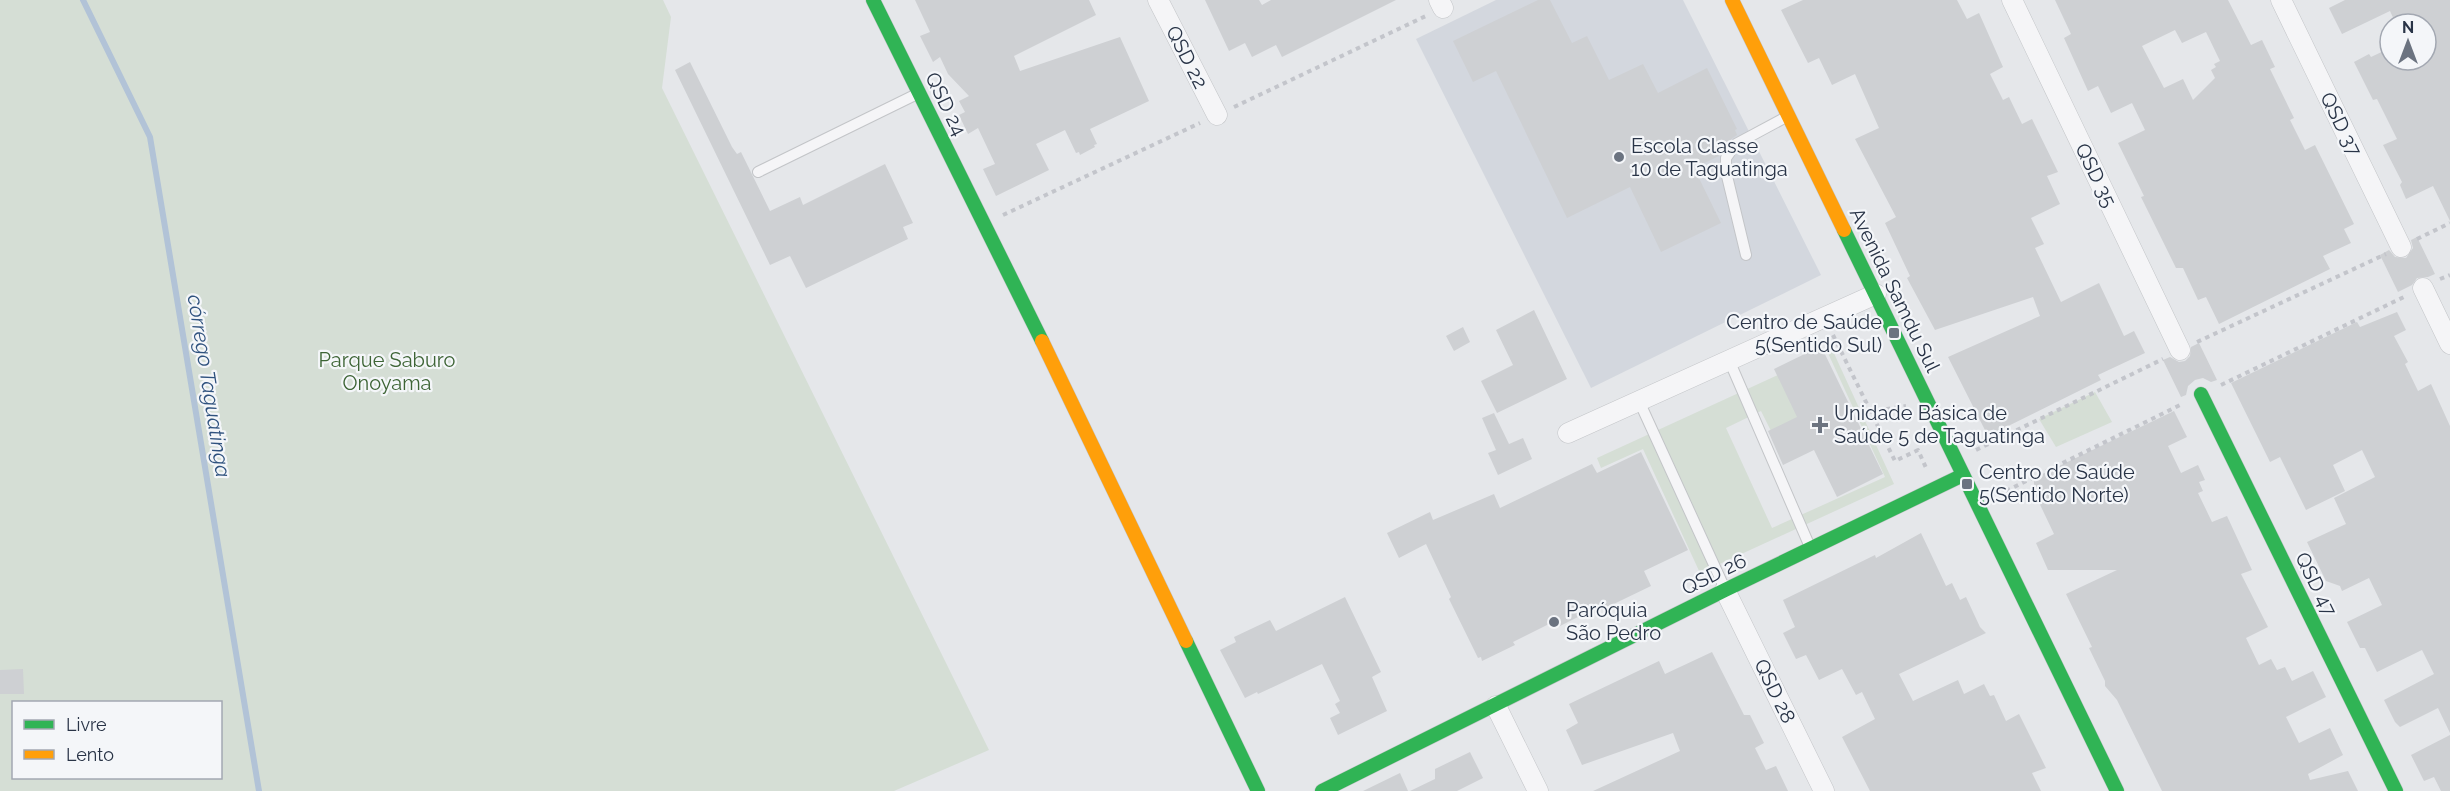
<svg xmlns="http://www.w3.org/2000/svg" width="2450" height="791" viewBox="0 0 2450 791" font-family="Raleway,sans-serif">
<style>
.built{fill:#d3d7de}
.green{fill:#d5ded5;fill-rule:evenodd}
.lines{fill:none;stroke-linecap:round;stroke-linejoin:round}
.stream{stroke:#b2c3d7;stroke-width:6}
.building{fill:#ced0d3;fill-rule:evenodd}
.lane-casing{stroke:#c3c5c8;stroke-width:12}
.street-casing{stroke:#c3c5c8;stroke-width:21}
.fast-casing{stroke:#c3c5c8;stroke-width:15}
.slow-casing{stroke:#c3c5c8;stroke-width:15}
.path{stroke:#c3c5cb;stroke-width:4;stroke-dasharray:4.5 4.5;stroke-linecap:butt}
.lane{stroke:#f5f5f7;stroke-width:10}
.street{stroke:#f5f5f7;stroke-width:20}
.fast{stroke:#30b455;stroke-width:14}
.slow{stroke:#ff9f0a;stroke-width:14}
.poi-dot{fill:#6b7380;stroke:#f4f6f9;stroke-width:2}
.labels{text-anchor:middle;stroke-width:4.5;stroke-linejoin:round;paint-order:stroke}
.street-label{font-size:20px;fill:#293447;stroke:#f4f6f9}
.poi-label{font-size:20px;fill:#293447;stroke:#f4f6f9;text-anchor:start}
.park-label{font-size:20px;fill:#3d6435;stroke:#f4f6f9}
.water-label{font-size:21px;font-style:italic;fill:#2f527e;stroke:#f4f6f9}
</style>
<rect width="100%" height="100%" fill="#e5e7ea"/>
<path class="built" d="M1496,0h187l138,275 -230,113 -175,-349z"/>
<g class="green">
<path d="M0,0h663l8,17 -9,71 327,662 -95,41h-894zM14,702h206v76h-206z"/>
<path d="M1832,349l62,135 -194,89 -57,-124 -42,19 -4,-10 185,-85 22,48 -31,14 -12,-24 -35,17 46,100 113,-51 -58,-126z"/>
<path d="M2095,392l17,30 -56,25 -17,-28z"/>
</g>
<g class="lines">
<path class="stream" d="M83,0l67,137 109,654"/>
</g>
<g class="building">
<path d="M915,0h174l7,15 -82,41 6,15 100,-34 29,64 -59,28 7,15 -3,1 1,2 -15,8 -1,-3 -3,1 -11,-23 -29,14 13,26 -53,26 -13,-27 12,-5 -17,-36 -10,6 -9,-19 6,-3 -6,-11 10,-5 -21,-22 -8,-17 -7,5 -13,-26 10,-4z"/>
<path d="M1205,0h54l3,5 9,-5h125l-114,57 -6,-12 -24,12 -7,-14 -16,8z"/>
<path d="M1538,0h12l22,43 15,-7 22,44 34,-16 15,29 49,-25 30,61 -2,1 2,5 -7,5 -11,16 -25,12 27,55 -60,29 -31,-65 -63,31 -71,-147 -23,11 -20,-41z"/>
<path d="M1803,0h154l10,19 12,-6 24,54 -13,7 13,26 6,-3 13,27 10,-5 26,53 -11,4 13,28 -29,14 13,26 -9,4 26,54 38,-19 25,53 10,-5 11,22 -47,22 3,5 -113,56 -40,-79 92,-41 -7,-19 -98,33 -28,-52 3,-2 -25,-53 11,-6 -41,-78 24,-11 -24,-54 -23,11 -13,-27 -11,5 -27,-53z"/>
<path d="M2055,0h173l23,45 11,-5 13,27 -5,2 24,49 -4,2 15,30 10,-5 39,79 -10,5 7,14 -28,13 7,13 -111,55 -13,-27 -8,3 -15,-32h-7l-35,-71 3,-1 -26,-53 27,-13 -13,-27 -21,10 -13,-27 -10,5 -24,-53 7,-4zM2175,30l7,13 24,-11 14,29 -6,3 2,3 -5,3 4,8 -22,22 -10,-21 -19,9 -22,-42z"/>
<path d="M2345,0h105v221l-17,-35 -27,13 -6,-14 2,-3 -19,-37 14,-6 -20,-40 -4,1 -19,-38 15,-8 2,3 19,-9v12h36v-36h-30l-6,-13 -48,23 -13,-26z"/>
<path d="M690,62l42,85 5,7 4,-2 29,59 30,-14 3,8 82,-41 28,59 -10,4 5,12 -102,49 -16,-32 -20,9 -95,-195z"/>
<path d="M2417,237l18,37 -7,3 -11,1 -5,7 -14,7 -18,-37 9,-5 6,7 11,1 7,-10 -2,-8z"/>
<path d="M1534,310l33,69 -70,34 -16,-32 32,-16 -17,-35z"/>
<path d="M2397,312l9,18 -12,6 14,26 -3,2 13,27 13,-7 19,42v307l-12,-25 -38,19 -5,-5 -11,-22 50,-26 -12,-24 -45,22 -12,-24h-5l-13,-26 35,-17 -13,-27 -27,13 -2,-5 -14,-5 -19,-39 39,-18 -12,-26 41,-21 -13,-27 -29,15 12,26 -39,19 -26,-53 -10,5 -39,-79 126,-61 3,5z"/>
<path d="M1463,327l7,15 -16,9 -8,-15z"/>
<path d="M2199,343l18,37 -6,2 -8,-4 -8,2 -7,6 -2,9 -5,2 -18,-37 7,-3 9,5 6,-1 5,-5 1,-9z"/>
<path d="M1821,346l62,128 -46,23 -23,-47 -31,15 -15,-34 29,-14 -23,-48z"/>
<path d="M2174,411l13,26 -19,9 13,27 17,-8 7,15 -6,2 4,9 -5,2 14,29 15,-6 25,54 -11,4 27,53 -22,11 13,27 12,-6 6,11 8,-3 7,14 21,-10 13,26 -40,20 13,26 31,-15 13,27 -35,19 2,6 38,-9 10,20h-196l-45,-91 -12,-14v-5l-16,-33 3,-1 -26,-53 51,-24h-69l-12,-27 18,-9 -20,-42v-14z"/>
<path d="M1494,413l15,31 14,-6 9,21 -34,16 -10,-22 8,-3 -14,-32z"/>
<path d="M1641,452l47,98 -44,21 7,15 -58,28 -1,-4 -34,17 -3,-6 -42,21 2,3 -33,16 -1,-4 -3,1 -29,-59 2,-2 -25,-53 -27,14 -12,-25 43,-21 3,8 61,-26 6,14 92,-44 5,9z"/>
<path d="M1921,533l25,53 6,-3 8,17 6,-3 14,30 6,6 -87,41 14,27 45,-21 6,14 20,-10 6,12 4,-1 12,26 13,-7 27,54 -14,5 9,18h-171l-28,-54 33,-18 -13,-27 -6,3 -14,-26 -23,11 -13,-25 -10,4 -13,-26 12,-6 -12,-27 92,-45 1,3z"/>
<path d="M1345,597l36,75 -9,5 15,34 -49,24 -8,-17 10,-5 -5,-9 5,-3 -18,-37 -64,30 -1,-2 -12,6 -25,-48 16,-8 -2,-5 36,-17 6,11z"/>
<path d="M1712,652l32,63h6l14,28 -9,5 11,22 10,-4 12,25h-195l87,-40 -7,-18 -91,32 -16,-35 12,-7 -9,-19 90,-43 6,13z"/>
<path d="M23,669l1,25h-24v-24z"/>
<path d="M2450,735v56h-9l-7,-14 -10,4 -13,-26z"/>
<path d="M1470,752l13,26 -26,13h-47l25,-12v-10z"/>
<path d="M1400,773l8,18h-45z"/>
</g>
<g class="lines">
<defs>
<g id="lane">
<path d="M758,172l161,-79"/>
<path d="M1746,255l-20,-83v-14l10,-14 52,-28"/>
<path d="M1729,360l81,187"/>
<path d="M1639,401l86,188"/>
</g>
<g id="street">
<path d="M1158,0l59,115"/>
<path d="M1439,0l4,8"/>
<path d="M2012,0l168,350"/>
<path d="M2281,0l120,247"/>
<path d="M2423,288l27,56"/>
<path d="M1568,433l308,-139"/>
<path d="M1725,590l99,201"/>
<path d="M1496,706l42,85"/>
</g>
<g id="fast">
<path d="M873,0l169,341"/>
<path d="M1844,230l273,561"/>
<path d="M2201,394l195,397"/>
<path d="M1186,641l72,150"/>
<path d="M1322,791l403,-201 238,-115"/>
</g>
<g id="slow">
<path d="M1732,0l112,230"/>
<path d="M1042,341l144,300"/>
</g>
</defs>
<use href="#lane" class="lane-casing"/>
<use href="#street" class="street-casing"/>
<use href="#fast" class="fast-casing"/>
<use href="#slow" class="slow-casing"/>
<g class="path">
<path d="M1234,107l194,-92"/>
<path d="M1003,215l197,-92"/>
<path d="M2417,239l33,-16"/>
<path d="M2440,279l10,-4"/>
<path d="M1833,335l62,126 23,-11 9,20"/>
<path d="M2197,342l189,-88"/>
<path d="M2221,385l185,-89"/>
<path d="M1868,412l38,-6"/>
<path d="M1976,450l187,-91"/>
<path d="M1998,495l184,-91"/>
</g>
<use href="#lane" class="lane"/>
<use href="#street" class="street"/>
<use href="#fast" class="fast"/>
<use href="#slow" class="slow"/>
</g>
<g class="poi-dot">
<circle cx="1619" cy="157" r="6"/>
<rect x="1888" y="327" width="12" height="12" rx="3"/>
<path d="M1817 416h6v6h6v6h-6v6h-6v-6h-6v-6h6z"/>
<rect x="1961" y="478" width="12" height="12" rx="3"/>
<circle cx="1554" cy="622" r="6"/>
</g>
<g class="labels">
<g class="street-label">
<text transform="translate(1187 57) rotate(63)" y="7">QSD 22</text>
<text transform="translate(946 104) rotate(64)" y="7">QSD 24</text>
<text transform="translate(2341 124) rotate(64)" y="7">QSD 37</text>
<text transform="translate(2096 175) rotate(64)" y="7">QSD 35</text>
<text transform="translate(1895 290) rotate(64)" y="7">Avenida Samdu Sul</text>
<text transform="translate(1714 574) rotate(-26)" y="7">QSD 26</text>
<text transform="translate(2316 584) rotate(64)" y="7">QSD 47</text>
<text transform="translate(1775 691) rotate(64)" y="7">QSD 28</text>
</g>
<g class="poi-label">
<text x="1631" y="153">Escola Classe<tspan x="1631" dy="23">10 de Taguatinga</tspan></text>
<text x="1882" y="329" text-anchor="end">Centro de Saúde<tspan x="1882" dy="23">5(Sentido Sul)</tspan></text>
<text x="1834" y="420">Unidade Básica de<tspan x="1834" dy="23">Saúde 5 de Taguatinga</tspan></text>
<text x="1979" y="479">Centro de Saúde<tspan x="1979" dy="23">5(Sentido Norte)</tspan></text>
<text x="1566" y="617">Paróquia<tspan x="1566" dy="23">São Pedro</tspan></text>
</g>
<g class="park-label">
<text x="387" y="367">Parque Saburo<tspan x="387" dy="23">Onoyama</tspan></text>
</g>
<g class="water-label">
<text transform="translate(209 386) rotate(81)" y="7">córrego Taguatinga</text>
</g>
</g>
<rect x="12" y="701" width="210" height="78" fill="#f4f6f9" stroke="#a3a8b2" stroke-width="1.5"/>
<rect x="24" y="720" width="30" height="9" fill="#30b455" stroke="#a3a8b2" stroke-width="1.5"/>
<text x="66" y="731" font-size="18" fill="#293447">Livre</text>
<rect x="24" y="750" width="30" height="9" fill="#ff9f0a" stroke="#a3a8b2" stroke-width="1.5"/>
<text x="66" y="761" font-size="18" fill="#293447">Lento</text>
<g transform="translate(2408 42)"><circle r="28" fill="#f4f6f9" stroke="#a3a8b2" stroke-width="1.5"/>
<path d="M0-4.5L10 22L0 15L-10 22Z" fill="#6b7380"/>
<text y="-9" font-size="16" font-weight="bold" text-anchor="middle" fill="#293447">N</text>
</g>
</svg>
